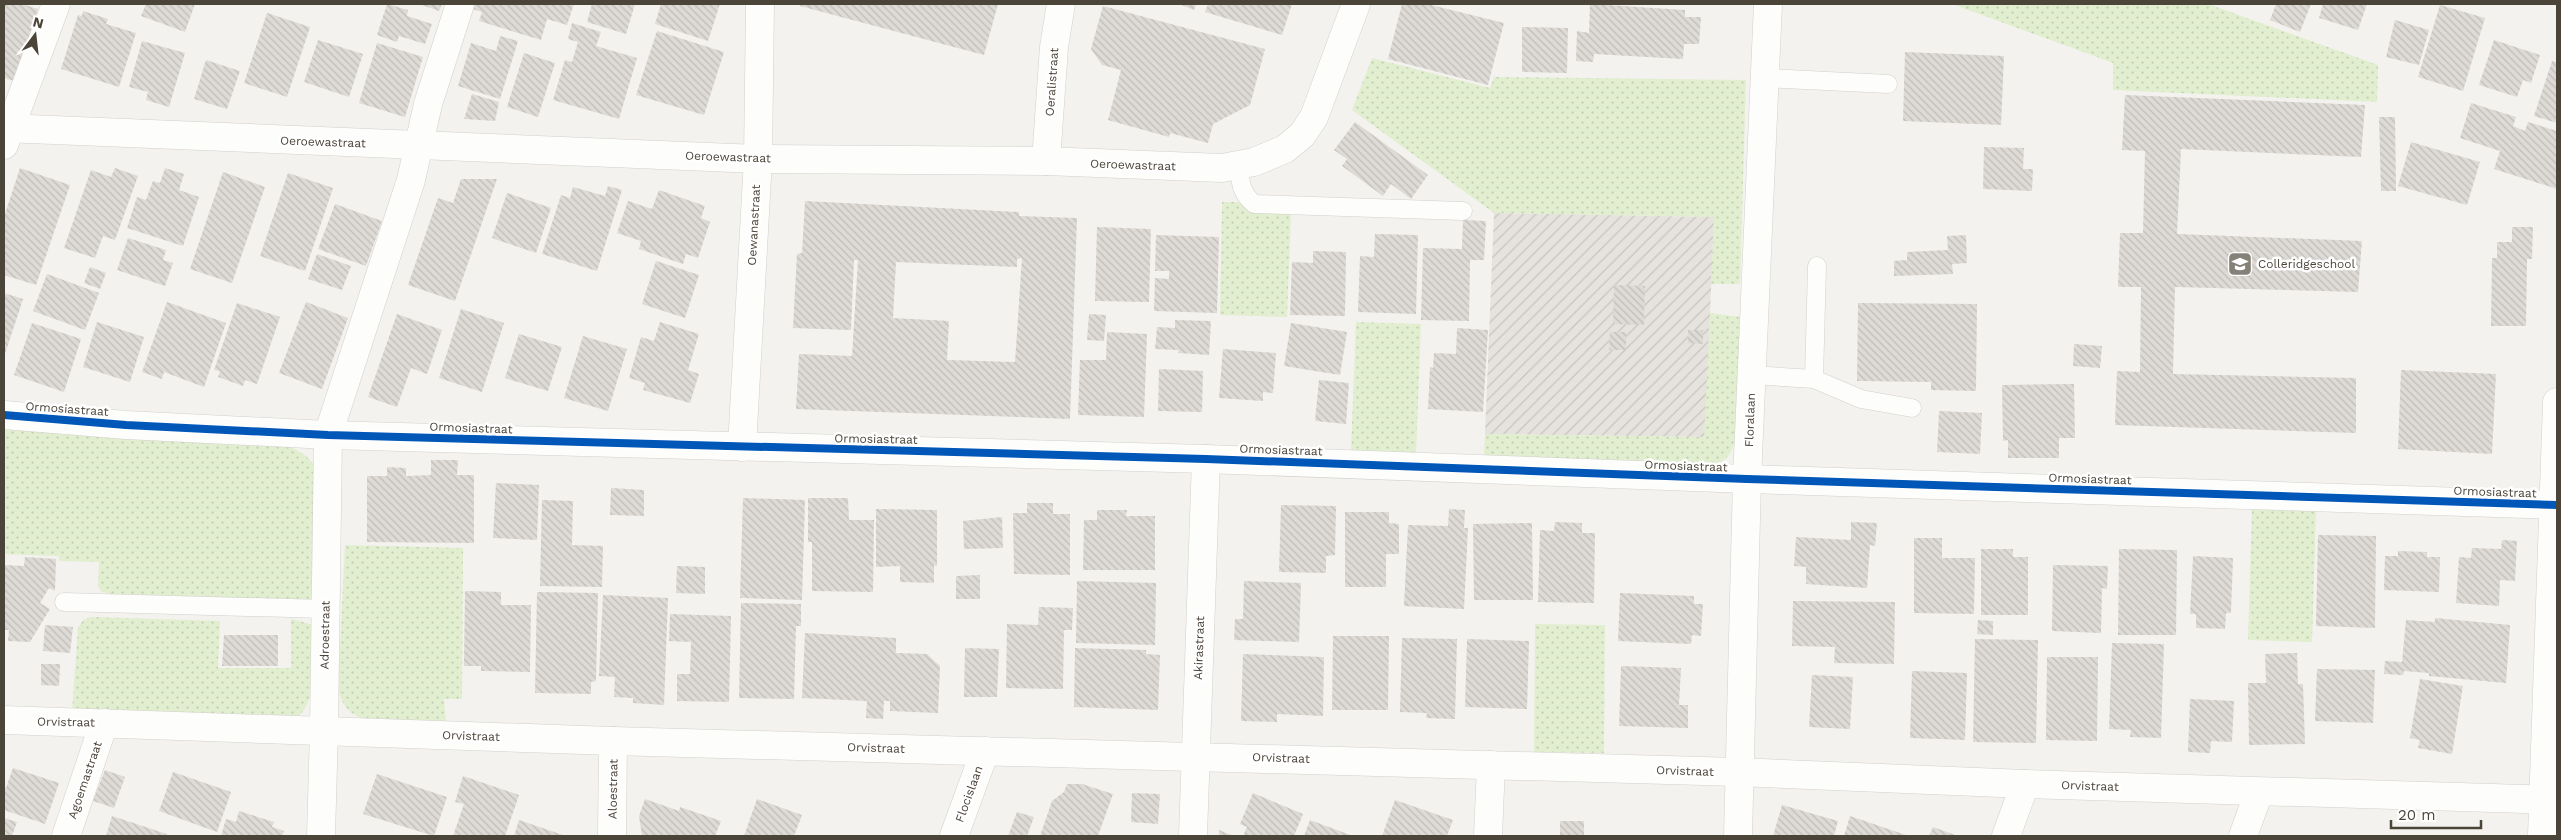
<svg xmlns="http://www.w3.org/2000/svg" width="2561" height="840" viewBox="0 0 2561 840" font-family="'Work Sans',sans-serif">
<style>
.industrial{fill:url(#industrial-furrows)}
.green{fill:url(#green-dots)}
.building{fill:url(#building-back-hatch);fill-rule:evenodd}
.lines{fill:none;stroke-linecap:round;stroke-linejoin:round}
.lane-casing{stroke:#d2d0cb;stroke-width:19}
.street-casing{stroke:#d2d0cb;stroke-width:29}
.lane{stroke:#fdfdfc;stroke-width:18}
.street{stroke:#fdfdfc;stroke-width:28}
.cycleway-casing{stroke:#fff;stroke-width:11}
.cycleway{stroke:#0057b8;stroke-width:8}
.labels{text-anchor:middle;stroke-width:5;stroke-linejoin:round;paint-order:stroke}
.street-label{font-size:12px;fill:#4b4439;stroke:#fff}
.poi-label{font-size:12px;fill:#4b4439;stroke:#fff;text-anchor:start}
</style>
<defs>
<pattern id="industrial-furrows" width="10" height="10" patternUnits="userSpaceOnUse" patternTransform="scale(1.25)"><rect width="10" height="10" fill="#e6e2de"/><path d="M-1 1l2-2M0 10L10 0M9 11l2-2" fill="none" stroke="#c7c3bf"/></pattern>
<pattern id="green-dots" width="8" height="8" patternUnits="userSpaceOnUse" patternTransform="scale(1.25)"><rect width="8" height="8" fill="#e1eecf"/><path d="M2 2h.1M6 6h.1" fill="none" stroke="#c3cdb2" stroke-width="1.8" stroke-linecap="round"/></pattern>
<pattern id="building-back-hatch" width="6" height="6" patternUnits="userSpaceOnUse" patternTransform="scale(1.25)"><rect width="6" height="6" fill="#dedbd6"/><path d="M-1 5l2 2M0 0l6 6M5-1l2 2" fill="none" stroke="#c0bdb8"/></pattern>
</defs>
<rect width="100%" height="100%" fill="#f4f2ee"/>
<path class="industrial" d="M1494,213l220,4 -9,220 -220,-3z"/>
<g class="green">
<path d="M1952,4h256l170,61 -1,37 -264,-12v-27z"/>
<path d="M1372,58l118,30 4,-11 252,3 -6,204h-29l3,-67 -220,-4 -142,-103z"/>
<path d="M1222,202h19l50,11 -4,104 -67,-2z"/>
<path d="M1710,313l30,4 -5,124c-4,14 -8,19 -21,24l-225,-8 -5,-3 1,-20 219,3z"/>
<path d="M1356,322l65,2 -5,129 -65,-2z"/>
<path d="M4,430l279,14c17,7 30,12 34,31l-6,127 -201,-8 -9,-3 -3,-5 1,-24 -40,-1v-5l-55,-2z"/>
<path d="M2252,508l64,1 -4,133 -64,-2z"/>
<path d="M345,545l118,3 -1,151h-18l2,22 -82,-2c-15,-5 -22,-14 -26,-29z"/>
<path d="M91,617l129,4 -2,47h73v-49l23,6c-1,27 6,77 -18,93l-224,-7 6,-83 5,-8z"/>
<path d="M1535,624l70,1 -1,128 -70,-1z"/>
</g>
<g class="building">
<path d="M4,4h18l16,5 -24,72 -10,-3z"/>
<path d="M146,4h49l-10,28 -44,-16z"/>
<path d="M387,4l21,6 -1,6 25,8 -7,20 -26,-8 -2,6 -20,-7z"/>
<path d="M419,4h23l-3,7z"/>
<path d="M473,4h101l-7,21 -20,-6 -6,21 -62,-19 3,-9 -10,-3z"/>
<path d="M592,4h43l-9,30 -39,-12z"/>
<path d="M661,4h59l-12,37 -53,-17z"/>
<path d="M801,4h197l-14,51 -184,-49z"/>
<path d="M1179,4h17l-2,6z"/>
<path d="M1208,4h84l-10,31 -77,-23z"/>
<path d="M1402,4h25l77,19 -16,62 -100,-26z"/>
<path d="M1590,4l95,6v7h16l-2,27h-15l-1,15 -89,-5 -1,8 -17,-1 1,-30 12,2z"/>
<path d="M2276,4h35l-11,28 -30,-12z"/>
<path d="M2323,4h44l-9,26 -39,-12z"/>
<path d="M2440,5l45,13 -22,73 -45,-14z"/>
<path d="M1103,6l162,43 -15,56 -37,19 -5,19 -38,-10 -1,4 -61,-17 13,-50 -19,-5 -11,-16z"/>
<path d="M83,11l25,8 -2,5 30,9 -17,54 -58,-18 17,-54 4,1z"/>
<path d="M267,13l43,14 -23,70 -43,-14z"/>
<path d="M2395,20l34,10 -10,35 -33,-8z"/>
<path d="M572,23l29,9 -5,14 41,12 -18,61 -66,-19 12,-40 7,2 6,-20 -10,-3z"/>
<path d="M1522,27l46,1 -1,45 -45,-1z"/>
<path d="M657,31l67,21 -20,63 -68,-20z"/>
<path d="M500,36l18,5 -18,58 -42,-13 13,-43 25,8z"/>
<path d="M318,40l45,14 -14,43 -45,-15z"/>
<path d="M2494,40l46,15 -9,28 -8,-3 -6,17 -38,-12z"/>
<path d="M142,41l43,12 -16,54 -23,-7 2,-8 -19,-5z"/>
<path d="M377,43l46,14 -18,60 -46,-14z"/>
<path d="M1905,52l99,4 -3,69 -98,-4z"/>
<path d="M524,53l31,10 -17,54 -31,-10z"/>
<path d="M206,60l34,11 -13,38 -33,-10z"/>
<path d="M2552,61l5,1v61l-23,-7z"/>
<path d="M472,94l27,8 -4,19 -31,-2z"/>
<path d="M2125,95l240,10 -4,52 -180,-8 -4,85 185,7 -4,51 -183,-5 -2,87 183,4v55l-241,-8 2,-54 23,1 1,-85h-23l2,-54h23l2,-82 -23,-1z"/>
<path d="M2471,103l45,14 -3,9 12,5 3,-9 29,9v58l-63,-20 6,-18 -40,-13z"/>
<path d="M2379,117h16l1,74h-15z"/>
<path d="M1355,122l73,53 -17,24 -20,-15 -8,12 -41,-30 5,-7 -13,-9z"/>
<path d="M2411,142l69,20 -13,43 -69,-19z"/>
<path d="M1984,147l40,1 -1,21h10l-1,22 -49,-2z"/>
<path d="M20,168l50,17 -34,100 -32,-10v-58z"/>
<path d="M115,168l23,8 -23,64 -12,-4 -8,22 -31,-10 27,-78 20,7z"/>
<path d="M165,168l19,6 -5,16 20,7 -16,49 -56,-18 10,-31 9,3 7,-19 7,2z"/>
<path d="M223,172l42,15 -33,96 -42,-14z"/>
<path d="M288,173l45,15 -28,83 -45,-15z"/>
<path d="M461,179h36l-42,122 -47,-16 30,-87 15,5z"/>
<path d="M608,186l14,4 -25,81 -55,-17 19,-59 9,3 3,-11 32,9z"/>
<path d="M659,190l46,16 -4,12 9,4 -12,36 -12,-4 -3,10 -44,-15 2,-8 -24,-8 11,-32 24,8z"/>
<path d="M507,193l44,15 -15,45 -44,-15z"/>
<path d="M805,201l214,11v4l58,2 -7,201 -274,-10 3,-55 53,2 6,-96h-4l-3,70 -58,-2 4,-74 5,-1zM1022,258l-7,104 -68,-2 2,-39 -56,-3 3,-56 121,5v-8z"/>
<path d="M335,204l47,17 -16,45 -48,-17z"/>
<path d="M1463,220l23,1 -2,39h-14l-1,61 -48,-1 2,-72 39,1z"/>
<path d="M1097,227l54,2 -2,73 -54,-1z"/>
<path d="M2512,227h21l-1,32h-5l-1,67h-35l1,-68h5v-16h15z"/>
<path d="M1375,234l43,1 -2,79 -58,-2 2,-56 14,1z"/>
<path d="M1156,235l63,2 -2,76 -63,-2 1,-33 14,1v-8h-14z"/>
<path d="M1966,235l1,28 -15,1 1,10 -59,2v-15l13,-1v-8l41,-2 -1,-14z"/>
<path d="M128,238l38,12 -3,10 10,3 -8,23 -48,-16z"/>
<path d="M1313,251l33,1 -1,64 -55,-1 2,-53 21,1z"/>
<path d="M317,254l34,12 -9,24 -34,-11z"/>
<path d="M656,261l43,14 -14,43 -43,-14z"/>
<path d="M90,267l16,6 -6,16 -16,-6z"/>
<path d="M47,274l52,19 -14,37 -52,-19z"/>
<path d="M1614,285l31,1 -1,39 -31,-1z"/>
<path d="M4,293l19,6 -19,58z"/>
<path d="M167,302l59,21 -22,64 -40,-15 -2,7 -20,-7z"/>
<path d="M306,302l42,16 -26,71 -43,-16z"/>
<path d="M237,303l43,14 -23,67 -12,-4 -2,6 -25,-9 2,-6 -6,-1z"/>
<path d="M1858,303l119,1 -1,87 -45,-1v-8l-74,-1z"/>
<path d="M461,309l43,14 -22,69 -43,-14z"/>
<path d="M397,314l45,16 -15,44 -16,-6 -14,39 -29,-10z"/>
<path d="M1089,314l17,1 -2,26 -17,-1z"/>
<path d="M1175,320l36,1 -2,34 -31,-2 1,-3 -24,-1 2,-22 18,1z"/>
<path d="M97,322l47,15 -14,45 -47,-15z"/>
<path d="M660,322l39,12 -11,36 11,4 -9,29 -47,-13 2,-7 -16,-5 12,-41 13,4z"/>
<path d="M32,323l49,16 -17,53 -50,-17z"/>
<path d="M1291,323l56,9 -7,43 -56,-9z"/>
<path d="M1457,328l31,2 -5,82 -55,-3 2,-42 3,1 1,-15 22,1z"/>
<path d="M1688,330h15v14l-15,-1z"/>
<path d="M1107,332l40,2 -3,83 -66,-2 2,-55h26z"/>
<path d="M1610,332h16v18h-17z"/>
<path d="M519,334l43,13 -14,44 -43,-13z"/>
<path d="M583,336l44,13 -19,62 -44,-13z"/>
<path d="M2074,344l28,2 -2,22 -27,-2z"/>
<path d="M1223,349l53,4 -3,40 -10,-1v9l-44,-3z"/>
<path d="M1159,369l44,2 -1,41 -44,-1z"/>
<path d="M2401,370l95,4 -4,80 -94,-5z"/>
<path d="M1319,380l30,3 -3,41 -31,-3z"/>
<path d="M2074,384l1,54h-16v20h-51v-18l-5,1 -1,-56z"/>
<path d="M1939,411l43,2 -2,41 -43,-2z"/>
<path d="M431,460h27l-1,15h17v68l-107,-1v-66h20v-9l19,1v8l25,-1z"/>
<path d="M496,483l43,2 -2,55 -44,-2z"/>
<path d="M611,488l33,2v26l-34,-1z"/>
<path d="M743,498l62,2 -3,100 -62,-2z"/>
<path d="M808,498h40l1,22h25l-1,72 -61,-1v-49h-4z"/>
<path d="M542,500l31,1 -1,44 31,1 -1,41 -62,-1z"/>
<path d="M1027,503h26v11h17v61l-56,-1 -1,-61h14z"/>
<path d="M1281,505l55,1 -1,49 -9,1v17l-47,-1z"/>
<path d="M876,509l61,1v56l-3,-1v18l-34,-1v-16l-24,1z"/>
<path d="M1449,509l16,1 -1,18h4l-4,81 -60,-3 4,-81 40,1z"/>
<path d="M1097,510h30l-1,6h29v54h-72l1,-50h13z"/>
<path d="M1345,512h44v11l10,1v30h-13v33h-41z"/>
<path d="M1002,517l1,31 -39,1 -1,-28z"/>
<path d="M1555,522l27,1v10h13l-1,70 -56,-1 2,-72 14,1z"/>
<path d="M1851,522l26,1 -2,23 -5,-1 -3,43 -61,-4v-17l-12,-1 2,-29 55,3z"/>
<path d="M1532,523l1,77h-59l-1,-76z"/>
<path d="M2318,535l58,1 -1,92 -59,-2z"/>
<path d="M1914,538h28v20h33l-1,56 -60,-1z"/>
<path d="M2502,540l15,1 -2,40 -15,-1 -1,26 -43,-3 3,-46 12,1 1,-10 29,1z"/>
<path d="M1981,549h32v8h15v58h-47z"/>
<path d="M2119,549l58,1 -1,85h-58z"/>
<path d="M2398,551l29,1v5h13l-1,35 -55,-2 1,-34h13z"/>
<path d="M2193,556l40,2 -2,55h-5l-1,16 -29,-1v-14h-6z"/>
<path d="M25,557l31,2 -1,32 -6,-3 -9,15 10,6 -20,33 -22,-1 1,-11h-5v-65l20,1z"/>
<path d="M2053,565l55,1 -1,23 -5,-1 -1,45 -49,-2z"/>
<path d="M677,566l28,1v27l-29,-1z"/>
<path d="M980,575v24h-24v-23z"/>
<path d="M1077,581l79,2 -1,62 -79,-2z"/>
<path d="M1244,581l57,2 -2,59 -65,-2 1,-21h8z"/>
<path d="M465,591l36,1v13h30l-1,67 -49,-1v-5h-17z"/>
<path d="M537,592l61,1 -2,88 -5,1v12l-56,-1z"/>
<path d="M1620,593l74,3v8h9l-2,32 -9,-1 -1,9 -73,-3z"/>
<path d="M603,595l65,3 -4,107 -31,-2v-5l-19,-1 1,-20 -16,-1z"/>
<path d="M1793,601l102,1 -1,62 -60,-1 1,-16 -43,-1z"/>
<path d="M741,603l60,1v22h-5l-2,73 -55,-1z"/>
<path d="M1039,607l34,1 -1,22h-8l-1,59 -57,-1 1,-64 31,1z"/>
<path d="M670,614l61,2 -2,86 -52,-1v-27h13l1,-32 -22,-1z"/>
<path d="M2435,618l75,7 -4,58 -77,-7v-3l-25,-2 -1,4 -19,-1 1,-13 17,1 4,-42 29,2z"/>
<path d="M1978,620l15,1v14l-16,-1z"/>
<path d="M45,625l28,2 -3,26 -27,-2z"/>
<path d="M805,633l91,5v15l31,1 13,12 -2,47 -48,-2v-10h-6l-1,18 -17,-1 1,-17 -65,-3z"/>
<path d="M224,635h54v31h-56z"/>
<path d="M1333,636h56l-1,74h-56z"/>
<path d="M1402,638l55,1 -2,80 -29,-1 1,-5 -27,-1z"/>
<path d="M1467,639l62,2 -2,68 -62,-2z"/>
<path d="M1975,639l63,1 -2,103 -63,-1z"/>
<path d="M2112,643l52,1 -3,94 -31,-1 1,-7 -22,-1z"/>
<path d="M965,648l34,1 -2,48h-33z"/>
<path d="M1075,648l71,2v4l14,1 -2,55 -84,-3z"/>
<path d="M2297,653l1,31h5l2,60 -56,1 -1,-62h18l-1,-29z"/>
<path d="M1243,654l81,3 -1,59 -46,-2v8l-36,-1z"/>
<path d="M2047,657h51l-1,84 -51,-1z"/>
<path d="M41,664h19l-1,22 -18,-1z"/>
<path d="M1621,666l60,2 -2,37h9v23l-69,-2z"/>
<path d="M2317,669l58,1 -2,53 -58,-2z"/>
<path d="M1912,671l55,2 -2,67 -55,-2z"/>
<path d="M1812,675l41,2 -3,52 -41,-2z"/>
<path d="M2420,679l43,7 -11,68 -34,-6 2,-8 -10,-2z"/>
<path d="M2190,699l44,2 -2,41 -21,-1 -1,12 -22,-1z"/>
<path d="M13,768l46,15 -14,41 -41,-14v-23l2,1z"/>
<path d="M105,770l20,7 -11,31 -21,-7z"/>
<path d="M173,772l58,20 -14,40 -58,-21z"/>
<path d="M377,774l70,23 -13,39 -71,-22z"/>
<path d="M463,776l56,19 -14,41h-52l11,-32 -9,-2z"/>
<path d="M1067,784h15l31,10 -15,42h-58l12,-35 12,-9z"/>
<path d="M1132,793l28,1 -2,30 -27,-2z"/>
<path d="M1253,793l50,21 -9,22h-51l4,-9 -7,-3z"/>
<path d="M645,799l34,12 1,-4 41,14 -6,15h-73l-3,-20z"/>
<path d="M757,799l45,16 -8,21h-50z"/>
<path d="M1395,800l58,20 -6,16h-65z"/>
<path d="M1782,805l56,16 -4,15h-61z"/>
<path d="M239,811l35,11 -2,5 12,4 -2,5h-61l5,-17 10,3z"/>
<path d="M1017,812l17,5 -7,19h-19z"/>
<path d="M112,816l55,18 -1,2h-60z"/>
<path d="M1850,816l59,20h-65z"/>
<path d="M4,818l13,4 -5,14h-8z"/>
<path d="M519,820l47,16h-52z"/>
<path d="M1310,820l43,16h-49z"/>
<rect x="1560" y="821" width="24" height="15"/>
<path d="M1933,827l25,9h-29z"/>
<path d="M1219,830l15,6h-15z"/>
</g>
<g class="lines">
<defs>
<g id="lane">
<path d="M1765,78l123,6"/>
<path d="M1239,165c1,17 2,28 15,39l209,7"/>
<path d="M1752,375l62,4 47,20 51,9"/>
<path d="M1814,379l3,-113"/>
<path d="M64,602l262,7"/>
</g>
<g id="street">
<path d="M4,128l754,31 288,2 176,7 32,-6 31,-13 17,-14 12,-18 42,-113"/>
<path d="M4,145l52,-141"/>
<path d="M1046,161l8,-114 7,-43"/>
<path d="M4,415l122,10 202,10 878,24 541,20 810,26"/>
<path d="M742,447l16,-288 2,-155"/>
<path d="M4,720l609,21 1125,31 287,12 532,16"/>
<path d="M66,836l38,-113"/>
<path d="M321,836l3,-106 4,-295 83,-255 17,-76 32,-100"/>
<path d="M612,836l1,-95"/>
<path d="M954,836l31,-85"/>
<path d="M1193,836l13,-377"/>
<path d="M1488,836l3,-71"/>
<path d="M1738,836l9,-357 21,-475"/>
<path d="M2006,836l19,-52"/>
<path d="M2243,836l16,-44"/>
<path d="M2542,836l15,-434"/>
</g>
</defs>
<use href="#lane" class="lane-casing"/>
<use href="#street" class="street-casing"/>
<use href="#lane" class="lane"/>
<use href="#street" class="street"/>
<defs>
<path id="cycleway" d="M4,415l122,10 202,10 878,24 541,20 810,26"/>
</defs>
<use href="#cycleway" class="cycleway-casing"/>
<use href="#cycleway" class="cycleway"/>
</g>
<defs>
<symbol id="school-square" viewBox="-11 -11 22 22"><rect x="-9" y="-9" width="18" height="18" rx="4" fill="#868178" stroke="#fff"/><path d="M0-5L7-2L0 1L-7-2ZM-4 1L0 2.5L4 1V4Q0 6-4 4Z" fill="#fff"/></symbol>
</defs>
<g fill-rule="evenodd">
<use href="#school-square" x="2226" y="250" width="28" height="28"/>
</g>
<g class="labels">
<g class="street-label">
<text transform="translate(1052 82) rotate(-86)" y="4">Oeralistraat</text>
<text transform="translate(323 142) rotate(2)" y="4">Oeroewastraat</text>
<text transform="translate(728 157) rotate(2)" y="4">Oeroewastraat</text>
<text transform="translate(1133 165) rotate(2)" y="4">Oeroewastraat</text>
<text transform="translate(754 225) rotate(-87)" y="4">Oewanastraat</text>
<text transform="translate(67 409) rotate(4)" y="4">Ormosiastraat</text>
<text transform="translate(1750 420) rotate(-88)" y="4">Floralaan</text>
<text transform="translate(471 428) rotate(2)" y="4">Ormosiastraat</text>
<text transform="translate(876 439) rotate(1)" y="4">Ormosiastraat</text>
<text transform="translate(1281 450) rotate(2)" y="4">Ormosiastraat</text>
<text transform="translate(1686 466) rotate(2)" y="4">Ormosiastraat</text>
<text transform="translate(2090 479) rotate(2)" y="4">Ormosiastraat</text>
<text transform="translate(2495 492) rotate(2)" y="4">Ormosiastraat</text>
<text transform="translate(325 635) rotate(-89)" y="4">Adroestraat</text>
<text transform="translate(1199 648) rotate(-88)" y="4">Akirastraat</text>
<text transform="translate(66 722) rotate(1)" y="4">Orvistraat</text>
<text transform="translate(471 736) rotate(2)" y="4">Orvistraat</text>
<text transform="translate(876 748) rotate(2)" y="4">Orvistraat</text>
<text transform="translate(1281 758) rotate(2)" y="4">Orvistraat</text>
<text transform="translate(1685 771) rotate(2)" y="4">Orvistraat</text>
<text transform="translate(85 780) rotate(-71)" y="4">Agoemastraat</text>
<text transform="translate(2090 786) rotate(2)" y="4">Orvistraat</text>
<text transform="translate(613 789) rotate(-89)" y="4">Aloestraat</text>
<text transform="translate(969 794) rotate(-70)" y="4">Flocislaan</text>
</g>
<g class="poi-label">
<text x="2258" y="268">Colleridgeschool</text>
</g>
</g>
<rect width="2561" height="840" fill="none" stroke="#4b4439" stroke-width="10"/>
<g transform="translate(35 35) rotate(15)" stroke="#ffffff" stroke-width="4" paint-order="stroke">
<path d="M0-4L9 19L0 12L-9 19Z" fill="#4b4439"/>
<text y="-8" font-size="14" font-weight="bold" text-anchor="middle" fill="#4b4439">N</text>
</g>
<path d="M2391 820v8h90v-8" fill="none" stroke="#4b4439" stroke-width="2.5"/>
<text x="2398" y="820" font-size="15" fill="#4b4439" stroke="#ffffff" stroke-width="4" paint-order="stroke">20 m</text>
</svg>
